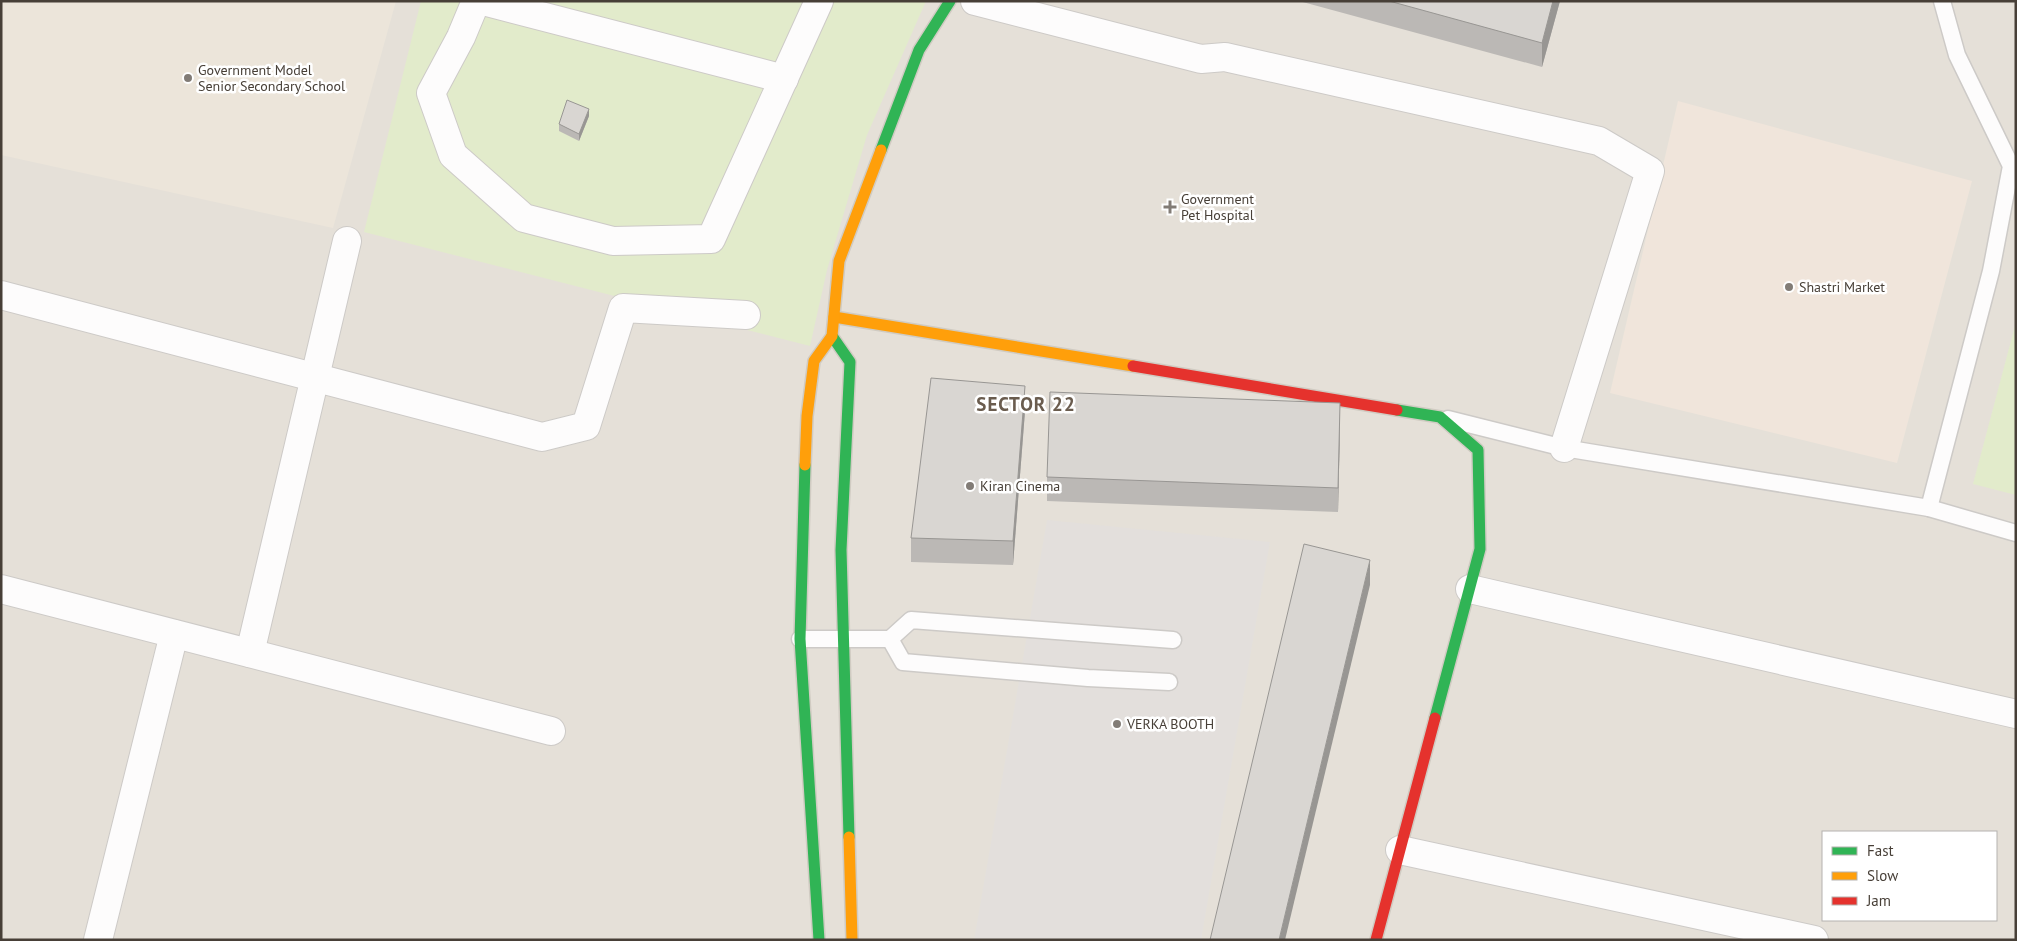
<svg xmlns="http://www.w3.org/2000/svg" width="2017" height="941" viewBox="0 0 2017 941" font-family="'PT Sans',sans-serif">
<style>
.residential{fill:#e5e0d8;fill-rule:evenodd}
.commercial{fill:#f0e5db}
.education{fill:#ece5da}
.green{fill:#e2ebcb}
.parking{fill:#e3dfdc}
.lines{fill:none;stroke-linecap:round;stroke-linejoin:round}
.lane-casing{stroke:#cdcac7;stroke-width:19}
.street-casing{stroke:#cdcac7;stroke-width:30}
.fast-casing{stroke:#d0cbc2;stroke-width:14}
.slow-casing{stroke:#d0cbc2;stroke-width:14}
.jam-casing{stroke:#d0cbc2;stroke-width:14}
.lane{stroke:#fdfcfc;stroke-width:16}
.street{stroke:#fdfcfc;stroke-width:28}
.fast{stroke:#30b455;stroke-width:11}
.slow{stroke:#ff9f0a;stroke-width:11}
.jam{stroke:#e5322d;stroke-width:11}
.wall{fill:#bbb8b5}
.shaded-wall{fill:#989693}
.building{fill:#d9d6d2;stroke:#989693}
.poi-dot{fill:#827c76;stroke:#fff;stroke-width:2}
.labels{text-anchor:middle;stroke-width:5;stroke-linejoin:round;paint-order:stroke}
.poi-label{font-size:14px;fill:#473f37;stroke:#fff;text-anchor:start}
.district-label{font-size:19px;font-weight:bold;letter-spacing:1px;fill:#6a5c4e;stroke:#fff}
</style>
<rect width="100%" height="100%" fill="#f1eeeb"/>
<path class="residential" d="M1,1h2015v939h-2015zM1823,832h173v88h-173z"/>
<path class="commercial" d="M1678,101l294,80 -75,282 -287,-70z"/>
<path class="education" d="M1,1h395l-63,227 -332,-73z"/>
<g class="green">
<path d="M421,1h505l-59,134 -40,135 -17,76 -446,-114z"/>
<path d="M2016,322v173l-43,-11z"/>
</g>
<path class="parking" d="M1047,520l223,22 -69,398h-227z"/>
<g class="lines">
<defs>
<g id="lane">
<path d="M1448,419l116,29 365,60 87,25"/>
<path d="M1929,508l62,-237 20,-105 -54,-111 -15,-54"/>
<path d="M800,639h90l21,-19 262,20"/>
<path d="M890,639l13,23 185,16 81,4"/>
</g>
<g id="street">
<path d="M476,1l-15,36 -30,56 22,62 71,63 89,23 98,-2 108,-238"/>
<path d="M483,1l301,78"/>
<path d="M975,1l226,58 24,-2 374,84 51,30 -86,277"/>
<path d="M1,295l541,142 44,-11 37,-118 123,7"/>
<path d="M1,589l550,142"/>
<path d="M1470,589l546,125"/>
<path d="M250,653l97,-412"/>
<path d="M1400,850l414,90"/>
<path d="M98,940l76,-306"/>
</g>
<g id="fast">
<path d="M881,150l38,-100 31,-49"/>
<path d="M832,336l18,26 -9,188 8,287"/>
<path d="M1397,410l43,7 38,33 2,99 -45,169"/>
<path d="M805,465l-5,174 19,301"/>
</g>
<g id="slow">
<path d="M834,317l299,49"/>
<path d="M805,465l2,-49 7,-55 18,-25 7,-75 42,-111"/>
<path d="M849,837l3,103"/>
</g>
<g id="jam">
<path d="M1133,366l264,44"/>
<path d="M1376,940l59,-222"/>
</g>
</defs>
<use href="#lane" class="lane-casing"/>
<use href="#street" class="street-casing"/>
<use href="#fast" class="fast-casing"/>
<use href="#slow" class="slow-casing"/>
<use href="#jam" class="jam-casing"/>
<use href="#lane" class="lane"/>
<use href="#street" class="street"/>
<use href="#fast" class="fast"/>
<use href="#slow" class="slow"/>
<use href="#jam" class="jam"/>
</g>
<g class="wall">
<path d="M1299,1h261l-18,66z"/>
<path d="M589,116l-10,25 -20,-10v-7z"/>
<path d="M1025,411l-12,154 -102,-3v-24z"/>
<path d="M1340,427l-2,85 -291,-11v-24z"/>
</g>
<g class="shaded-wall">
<path d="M1553,1h7l-18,66v-24z"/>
<path d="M589,109v7l-10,25v-7z"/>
<path d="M1025,386v25l-12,154v-24z"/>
<path d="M1340,403v24l-2,85v-24z"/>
<path d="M1370,560v25l-85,355h-6z"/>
</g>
<g class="building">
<path d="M1389,1h164l-11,42z"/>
<path d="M567,100l22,9 -10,25 -20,-10z"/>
<path d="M931,378l94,8 -12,155 -102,-3z"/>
<path d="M1050,392l290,11 -2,85 -291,-11z"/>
<path d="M1304,544l66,16 -91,380h-69z"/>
</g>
<g class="poi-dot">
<circle cx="188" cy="78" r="5"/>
<path d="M1167.5 199.5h5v5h5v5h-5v5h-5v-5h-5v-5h5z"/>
<circle cx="1789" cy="287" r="5"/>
<circle cx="970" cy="486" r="5"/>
<circle cx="1117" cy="724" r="5"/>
</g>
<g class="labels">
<g class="poi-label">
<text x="198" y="75">Government Model<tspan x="198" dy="16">Senior Secondary School</tspan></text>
<text x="1181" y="204">Government<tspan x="1181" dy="16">Pet Hospital</tspan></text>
<text x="1799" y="292">Shastri Market</text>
<text x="980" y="491">Kiran Cinema</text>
<text x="1127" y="729">VERKA BOOTH</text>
</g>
<g class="district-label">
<text x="1026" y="411">SECTOR 22</text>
</g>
</g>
<rect width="2017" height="941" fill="none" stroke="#473f37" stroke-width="5"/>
<rect x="1822" y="831" width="175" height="90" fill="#ffffff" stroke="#b5b2af"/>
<rect x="1832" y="847" width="25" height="8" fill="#30b455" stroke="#b5b2af"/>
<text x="1867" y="856" font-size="15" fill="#473f37">Fast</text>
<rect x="1832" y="872" width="25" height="8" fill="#ff9f0a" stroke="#b5b2af"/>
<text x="1867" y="881" font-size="15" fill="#473f37">Slow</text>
<rect x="1832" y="897" width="25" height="8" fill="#e5322d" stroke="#b5b2af"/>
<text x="1867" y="906" font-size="15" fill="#473f37">Jam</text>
</svg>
